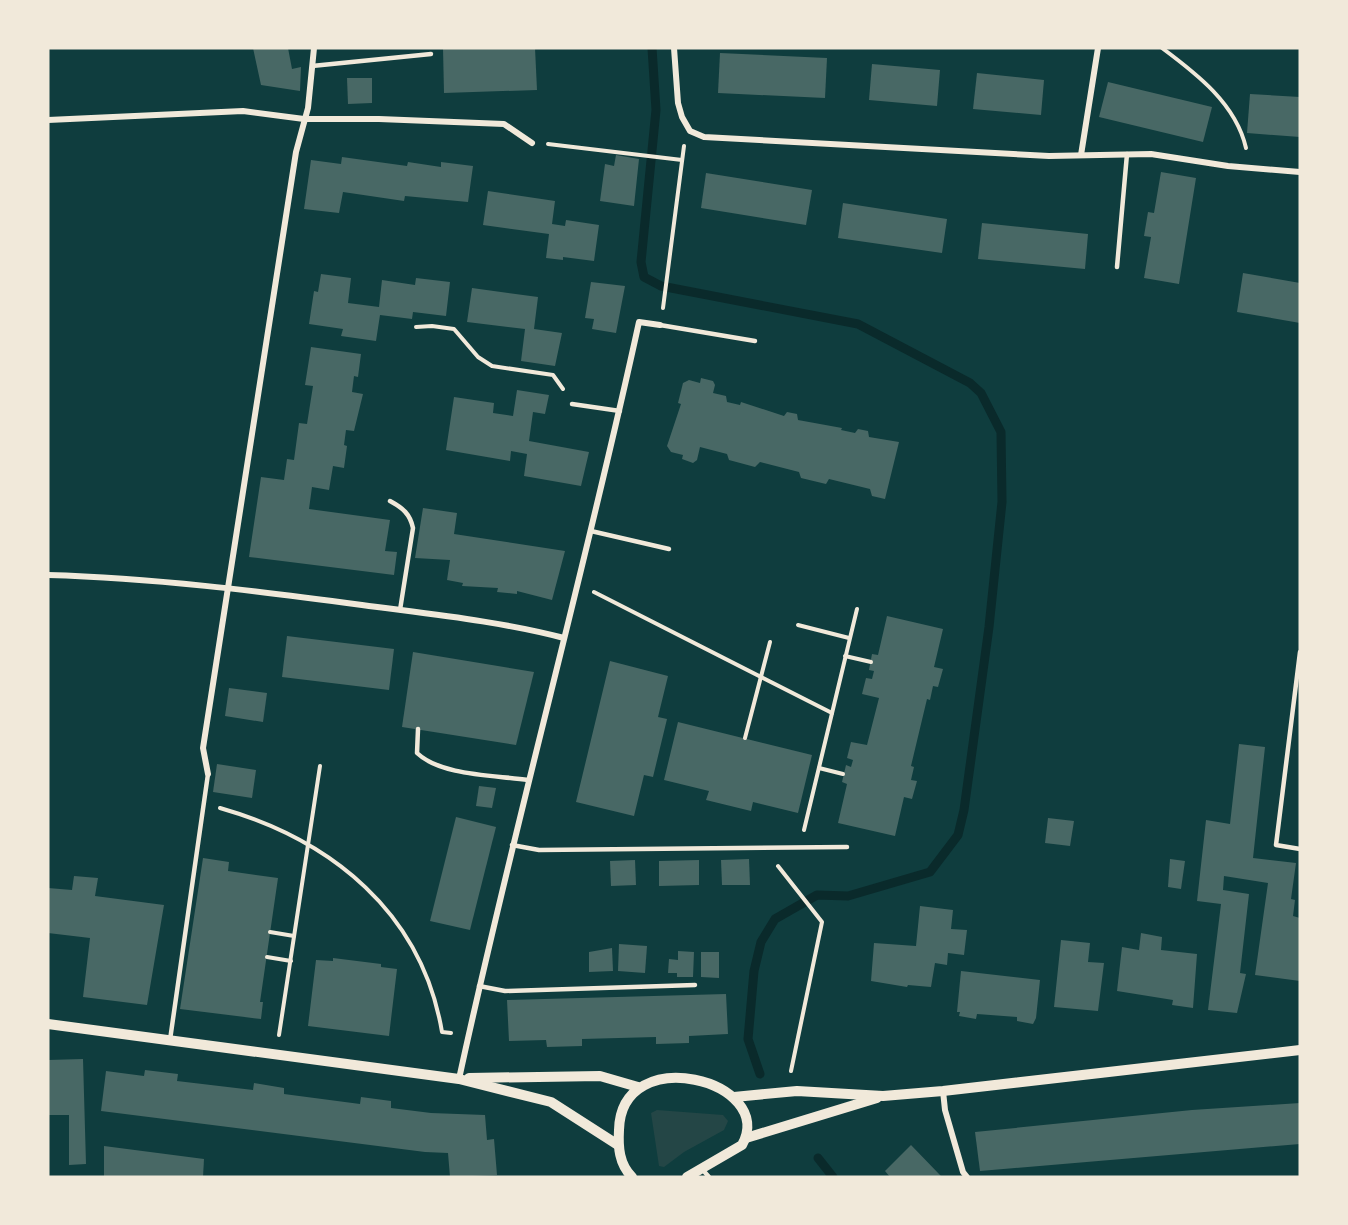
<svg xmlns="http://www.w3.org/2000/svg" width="1348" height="1225" viewBox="0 0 1348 1225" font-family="'Titillium Web',sans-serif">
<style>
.green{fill:#244646}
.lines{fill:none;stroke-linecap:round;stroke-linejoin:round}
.stream{stroke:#0a2a2b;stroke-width:9}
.building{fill:#486865}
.path{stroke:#f1e9da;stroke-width:4}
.service{stroke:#f1e9da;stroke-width:4.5}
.minor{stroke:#f1e9da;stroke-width:6}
.tertiary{stroke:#f1e9da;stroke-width:10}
</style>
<rect width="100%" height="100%" fill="#0f3d3e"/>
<path class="green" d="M657,1110l66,5 5,6 -4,9 -40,22 -20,15 -5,-1 -8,-53z"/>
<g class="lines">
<g class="stream">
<path d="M652,48l4,62 -15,152 3,15 17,9 197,38 112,59 11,10 20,39 1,70 -13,125 -25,183 -6,25 -28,37 -82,24 -31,-1 -42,24 -14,23 -7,29 -6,68 12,35"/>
<path d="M818,1158l15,19"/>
</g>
</g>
<g class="building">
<path d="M253,48h35l4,21 9,-2 -1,24 -39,-6z"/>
<path d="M443,48h92l2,42 -93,3z"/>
<path d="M720,53l107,5 -2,40 -107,-5z"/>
<path d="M872,64l68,6 -3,36 -68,-6z"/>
<path d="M977,73l67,7 -3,35 -68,-6z"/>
<path d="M347,78h25v25l-24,1z"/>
<path d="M1108,82l104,25 -9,35 -104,-25z"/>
<path d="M1250,94l50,3v40l-53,-4z"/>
<path d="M616,155l23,4 -5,47 -34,-5 5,-37 9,2z"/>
<path d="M342,157l65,9 1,-4 33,5v-5l32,4 -5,36 -63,-6 -1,5 -61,-9 -4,21 -35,-4 7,-49 30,4z"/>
<path d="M1161,172l35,6 -17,106 -35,-6 7,-41 -7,-1 4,-24 6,1z"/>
<path d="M706,173l106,17 -6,35 -105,-17z"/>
<path d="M488,191l67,10 -3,23 13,2 1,-6 33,5 -5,36 -31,-4v3l-17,-2 3,-24 -66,-9z"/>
<path d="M843,203l104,16 -5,34 -104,-15z"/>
<path d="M982,223l106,11 -3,35 -107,-10z"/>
<path d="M1243,273l57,10v40l-63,-11z"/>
<path d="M321,274l30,4 -3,25 31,4 3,-27 33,5 1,-7 34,4 -4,34 -33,-4 -1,7 -32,-4 -4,26 -35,-5 2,-7 -34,-5 5,-33 4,1z"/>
<path d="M591,282l34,4 -9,47 -24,-4 2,-10 -9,-1z"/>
<path d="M472,288l66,9 -4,32 28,4 -7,33 -34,-5 4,-32 -58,-7z"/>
<path d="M311,347l50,7 -3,23 -4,-1 -2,16 11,2 -9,37 -8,-1 -2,15 3,1 -3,22 -11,-2 -4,24 -17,-3 -3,22 81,11 -5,31 12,1 -3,23 -145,-18 12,-80 23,3 3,-21 7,1 5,-37 8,1 6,-38 -8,-1z"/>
<path d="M701,378l12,3 2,4 -2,8 13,3 1,6 13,3 1,-3 43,14 3,-4 10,2 1,6 44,8 -1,2 14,3 3,-4 10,2 1,6 30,5 -14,57 -13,-3 -2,-7 -41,-10 -3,5 -25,-6 -2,-6 -39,-10 -5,5 -26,-7 -2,-6 -27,-7 -3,13 -4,3 -11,-4 1,-4 -12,-3 -4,-6 14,-42 -3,-1 5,-20 6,-3 11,3z"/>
<path d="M517,390l32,5 -4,19 -12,-2 -4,29 60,11 -8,34 -57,-10 3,-22 -16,-3 -1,10 -64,-11 8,-53 40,6 -1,10 20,3z"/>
<path d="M423,508l34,5 -3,21 111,17 -13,49 -35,-9v3l-20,-2 1,-4 -36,-2 1,-3 -16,-3 3,-20 -35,-2z"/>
<path d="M887,616l56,13 -9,38 9,2 -5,18 -5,-1 -3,14 -3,-1 -16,67 3,1 -3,13 6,1 -5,18 -8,-2 -9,39 -57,-13 9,-39 -5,-2 4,-17 5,2 2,-7 -6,-2 4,-16 16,3 12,-47 -17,-4 4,-16 6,1 2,-8 -5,-1 3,-16 6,1z"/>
<path d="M287,636l107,13 -5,41 -107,-13z"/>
<path d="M413,652l121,20 -18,73 -114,-18z"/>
<path d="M610,661l58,15 -10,41 9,2 -14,58 -9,-2 -10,41 -58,-14z"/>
<path d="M229,688l38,5 -4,29 -38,-6z"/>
<path d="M678,722l134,33 -14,58 -45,-11 -2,9 -45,-11 3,-9 -45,-11z"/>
<path d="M1239,744l26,3 -12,111 43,5 -5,36 4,1 -2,16 7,2v63l-45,-6 13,-92 -44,-7 -1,14 26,4 -9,79 6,1 -9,39 -29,-3 13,-106 -24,-3 9,-81 24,4z"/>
<path d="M217,764l39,6 -4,28 -39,-6z"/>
<path d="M479,786l17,2 -4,20 -16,-2z"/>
<path d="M456,817l40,10 -26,103 -40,-9z"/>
<path d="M1048,818l26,3 -4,25 -25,-3z"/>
<path d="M203,858l26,4 -1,9 50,7 -18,124h3l-2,17 -81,-10z"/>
<path d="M749,859l1,26h-28l-1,-25z"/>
<path d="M1170,859l15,2 -4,28 -13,-2z"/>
<path d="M635,860l1,25 -25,1 -1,-25z"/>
<path d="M699,860v25l-40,1v-25z"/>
<path d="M74,876l24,2 -3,18 69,9 -17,100 -64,-8 7,-59 -42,-5v-45l24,2z"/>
<path d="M920,906l33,4 -2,19 16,1 -3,25 -16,-2 -1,12 -12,-2 -4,24 -23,-2 -1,2 -36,-6 3,-38 42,3z"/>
<path d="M1141,933l21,4 -1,13 36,4 -4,54 -21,-3 1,-5 -56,-9 5,-44 17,3z"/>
<path d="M1061,940l29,3 -2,19 16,1 -6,48 -44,-4z"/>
<path d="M619,944l28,2 -2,27 -27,-2z"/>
<path d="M612,948l1,23 -24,1v-20z"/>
<path d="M678,951l16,1 -1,25h-16v-4h-9l1,-14 9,1z"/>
<path d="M701,952h18v26l-18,-1z"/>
<path d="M333,958l48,6v3l16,2 -8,67 -81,-10 8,-66 17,1z"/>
<path d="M961,971l79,9 -4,38 -3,6 -16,-3v-4l-40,-3 -1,5 -17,-3 1,-4h-3z"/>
<path d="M726,994l2,40 -39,2v7l-33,1v-7l-74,2v7l-35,1 -1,-7 -37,1 -2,-41z"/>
<path d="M83,1059l3,105 -17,1v-50h-21v-55z"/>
<path d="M145,1070l33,4 -1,7 76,9 1,-7 30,5v6l76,10 1,-7 30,4v7l40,5 54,2 2,25 7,-1 3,36 -47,2 -2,-24 -23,-1 -324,-41 5,-40 38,5z"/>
<path d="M1300,1103v41l-320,27 -5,-39 217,-22z"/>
<path d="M911,1145l28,29 3,3h-52l-5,-6z"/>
<path d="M104,1146l100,13 -1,18h-99z"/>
</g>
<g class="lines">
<g class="path">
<path d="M1162,48c35,26 74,56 84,100"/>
<path d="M548,144l134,16"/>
<path d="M663,308l21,-162"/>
<path d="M416,327l16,-1 22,3 24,28 14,9 61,9 10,14"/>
<path d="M594,592l238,121"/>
<path d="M798,625l51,13"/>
<path d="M845,656l26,6"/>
<path d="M745,738l25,-96"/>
<path d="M819,768l24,6"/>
<path d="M220,808c112,32 202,105 222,224l9,1"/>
<path d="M804,830l53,-221"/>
<path d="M778,866l44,56 -31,149"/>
<path d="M270,932l24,4"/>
<path d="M267,957l24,4"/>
<path d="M279,1035l41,-269"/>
</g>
<g class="service">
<path d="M312,66l119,-12"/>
<path d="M1117,267l10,-113"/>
<path d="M660,325l95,16"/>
<path d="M572,404l48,7"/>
<path d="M390,501c13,7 20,13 23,27l-13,82"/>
<path d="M591,531l78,18"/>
<path d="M1300,652l-24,193 24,4"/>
<path d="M418,729l-1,24c24,23 78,22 111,27"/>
<path d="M512,845l27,5 308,-3"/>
<path d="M479,986l26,5 190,-6"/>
<path d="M170,1040l38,-266"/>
<path d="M701,1168l8,9"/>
</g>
<g class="minor">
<path d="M674,48l4,55 4,14 8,14 14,6 345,19 102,-2 77,12 72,6"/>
<path d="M48,120l195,-9 61,8h75l125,5 28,19"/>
<path d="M1081,155l17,-107"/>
<path d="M48,575c105,3 209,16 314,30 67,9 137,16 202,33"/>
<path d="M208,774l-5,-26 93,-596 12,-44 6,-60"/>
<path d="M459,1079c55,-254 125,-504 180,-757l21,3"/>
<path d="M943,1091l2,19 18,62 4,5"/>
</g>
<g class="tertiary">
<path d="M48,1024l411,55 92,23 67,43"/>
<path d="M469,1078l131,-2 38,11"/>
<path d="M734,1097l63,-6 86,5 60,-5 357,-41"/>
<path d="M746,1138l131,-40"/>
<path d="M632,1177c-13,-13 -14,-30 -13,-47 2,-90 159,-49 123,15l-55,32"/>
</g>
</g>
<rect width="1348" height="1225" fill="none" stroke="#f1e9da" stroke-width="99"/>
</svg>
